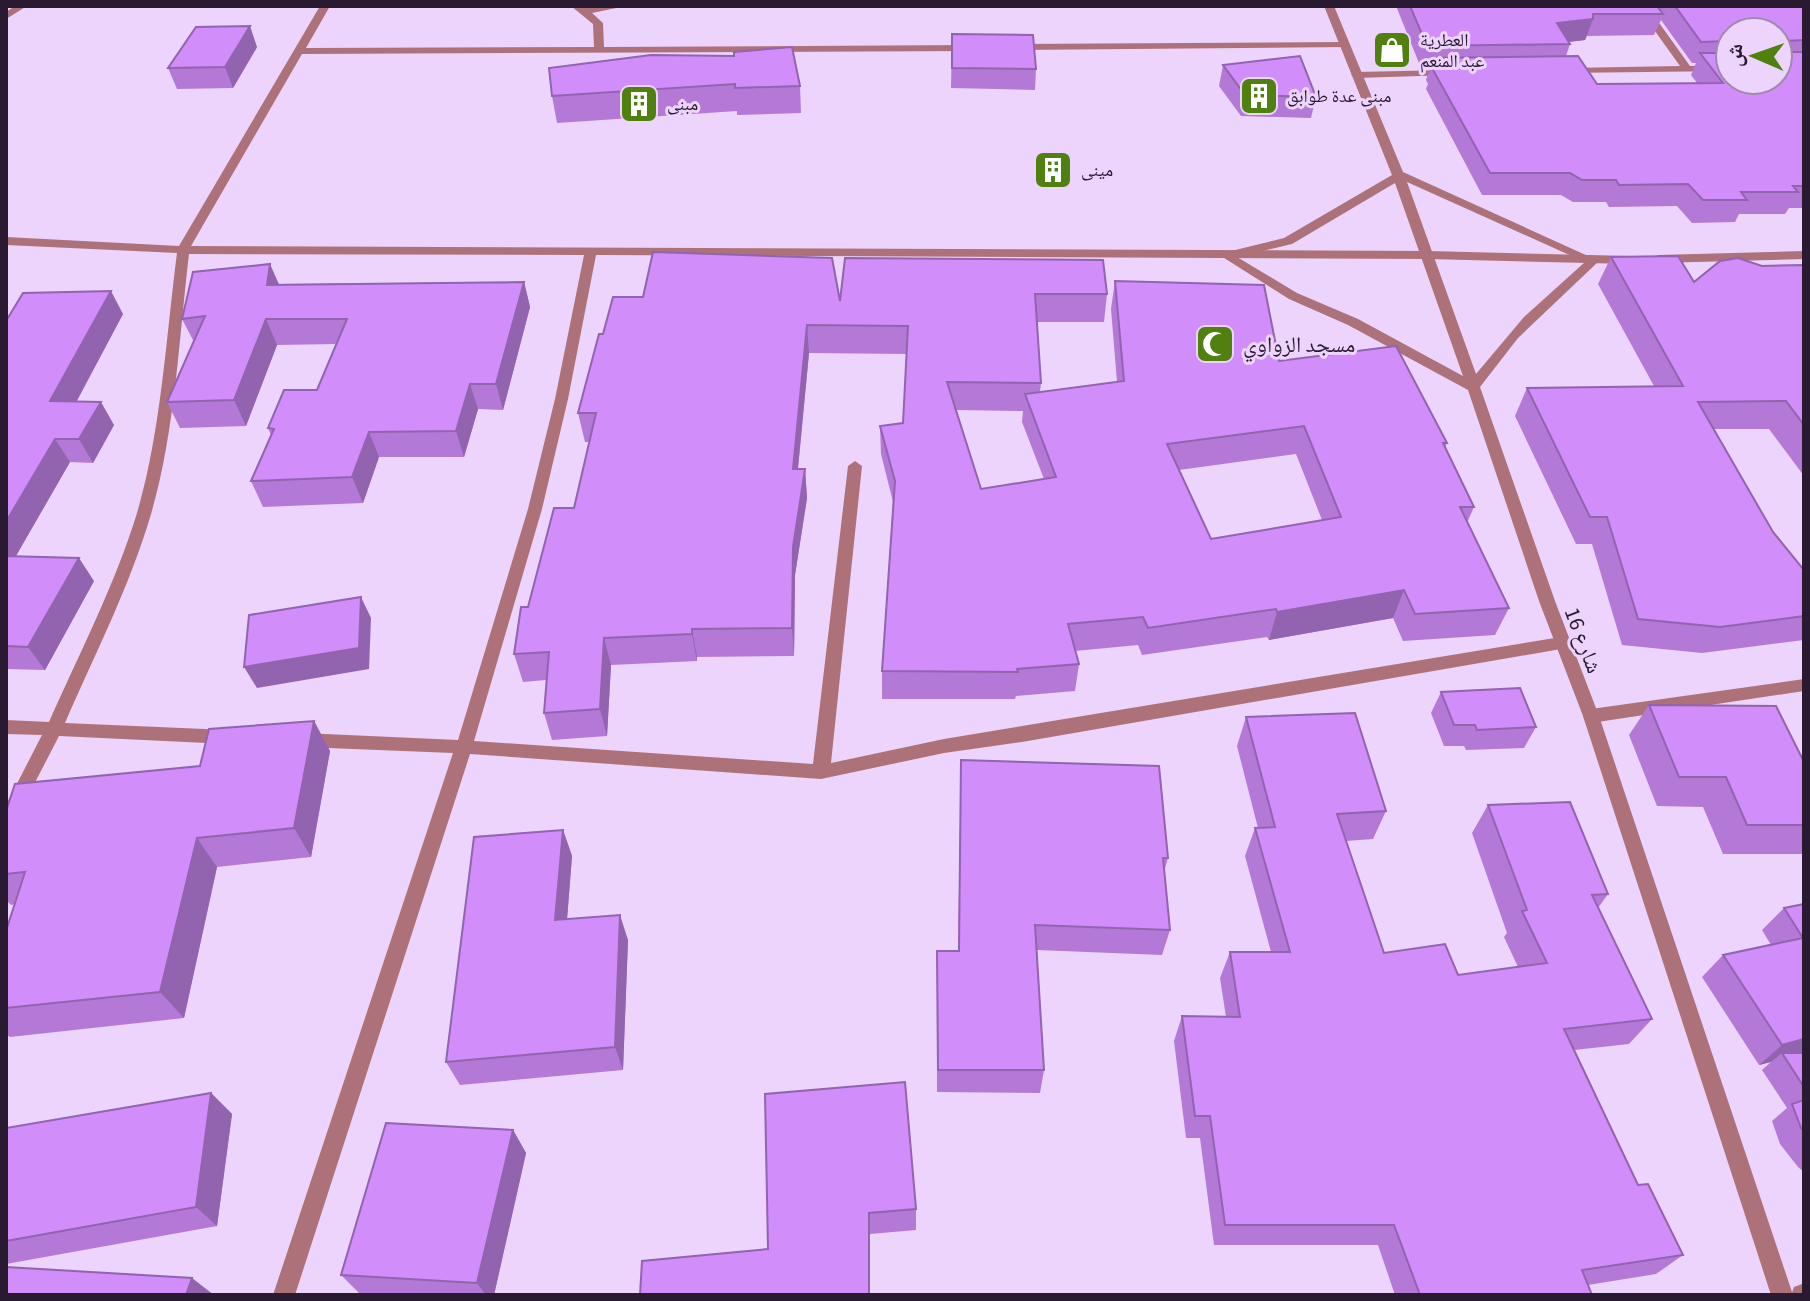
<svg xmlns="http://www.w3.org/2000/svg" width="1810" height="1301" viewBox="0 0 1810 1301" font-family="'Source Sans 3','Noto Naskh Arabic',sans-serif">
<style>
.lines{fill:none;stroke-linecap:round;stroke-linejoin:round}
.minor{fill:#ad7279;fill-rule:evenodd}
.tertiary{fill:#ad7279;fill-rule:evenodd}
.wall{fill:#b479d7;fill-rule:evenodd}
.shaded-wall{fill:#9263af}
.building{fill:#d18dfa;stroke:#9263af;stroke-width:2;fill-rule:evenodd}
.labels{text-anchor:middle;stroke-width:6;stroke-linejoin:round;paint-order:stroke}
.far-poi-label{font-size:18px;fill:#291a32;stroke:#ecd4fc;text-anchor:start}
.poi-label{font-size:22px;fill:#291a32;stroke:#ecd4fc;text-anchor:start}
.street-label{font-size:22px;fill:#291a32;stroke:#ecd4fc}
</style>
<rect width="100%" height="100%" fill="#ecd4fc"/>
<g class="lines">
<g class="minor">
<path d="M15,6h12l-21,13v-7z"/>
<path d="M320,6h10l-24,42 288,-1 -1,-23 -22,-18 14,2 41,-2 -34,7 11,10 1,24 366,-2 5,3 -5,3 -668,3 -111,192 1237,5 202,5 6,4 -6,4 -202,-5 -832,-4 -28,144 -26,110 -68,232 339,23 35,-298 7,-5 7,5 -31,297 113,-24 617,-102 6,2 2,4 -2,4 -6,2 -539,93 -78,11 -123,26 -351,-25 -175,541h-22l180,-542 -150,-6 -6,-2 -2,-5 2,-5 6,-2 155,7 70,-231 27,-110 29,-144 -395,-1c-10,84 -14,179 -38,260 -21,72 -56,140 -86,209l163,7 6,2 2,5 -2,5 -6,2 -169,-8 -47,91 -6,2v-24l36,-70 -36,-1v-14l43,2c30,-68 66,-137 88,-209 24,-81 29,-175 40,-260l-171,-8v-8l173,9z"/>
<path d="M1637,6h10l43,60 40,-1v6l-166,2 -1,-2 5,-3 112,-2z"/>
<path d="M1344,42l5,3 -1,2 -335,3 -5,-3 5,-3z"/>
<path d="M1448,70l4,1v4l-96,3 -5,-3 5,-3z"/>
<path d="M1804,251v8l-146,4 -6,-4 6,-4z"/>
<path d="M1804,679v12l-213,32 -6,-2 -2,-5 2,-5 6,-2z"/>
<path d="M1802,1284l2,11h-13l3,-8z"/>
</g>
<path class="tertiary" d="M1324,6h10l69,166 196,89 -81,77 -38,49 75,214 44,115 194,579h-22l-188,-579 -44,-115 -71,-211 -120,-65 -59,-26 -68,-43 2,-3 61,-15 108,-63zM1407,182l178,80 -61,55 -48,57zM1395,183l68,193 -105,-57 -61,-26 -60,-36 55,-13z"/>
</g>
<g class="wall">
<path d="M1396,6h408v202h-15l-4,6h-46l-4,8 -43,1 -15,-17 -68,1 -3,-5h-33l-12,-7h-79l-56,-106 2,-5 -2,-4 4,-12h-9zM1661,20l31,43h4l-5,12 6,8 -100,1 -31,-28 4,-12 -1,-2 16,-2 2,-4 67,-1zM1730,32h48l-48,48z"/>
<path d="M952,34l84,35 -1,21 -84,-2z"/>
<path d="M257,47l-24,41 -56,1 -9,-21z"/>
<path d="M1223,65l93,32 -5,21 -70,-2 -22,-30z"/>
<path d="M549,68l251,18 1,27 -64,2v-4l-180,12 -5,-27z"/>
<path d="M1611,257l83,25 68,-16 42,-1v211l-35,-47h-56l60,103 31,38v70l-102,13 -80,-8 -30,-101h-16l-61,-128 12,-28 127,-2 -56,-102z"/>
<path d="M845,258l262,36 -3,28h-67l4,61 -1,9 77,-10 -6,-73 4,-28 332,162 -2,5 29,59 -7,16 42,85 -14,27 -92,6 -10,-23 -124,22 -2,-3 -125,18 -4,-10 -63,6 4,13 -4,27 -59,5 -1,3h-133v-28l11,-169 -12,-48 -1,-28 23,-3 4,-69 -98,-1 -11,116h7l2,29 -12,77 -1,81 -97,1v4l-86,4 -4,71 -55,4 -8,-27 2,-33 -23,2 -9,-28 14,-47 46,-99 16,-66h-5l-7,-29 262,-112zM956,410l67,1 -1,11 22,57 -63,10zM1296,454l26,66 -111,19 -32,-69z"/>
<path d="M524,282l6,25 -27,103 -25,-1 -14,48h-85l-16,46 -100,4 -12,-26 20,-46 -3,-7 49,-38 19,-46 -59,1 -31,81 -66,2 -13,-26 27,-60 -12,-23 97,-35z"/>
<path d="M123,314l-47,88 38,23 -21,38 -23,-1 -54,94 78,25 -49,89 -39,-1v-348z"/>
<path d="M1441,692l95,35 -12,21 -58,2 -2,-4h-20l-13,-33z"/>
<path d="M1649,705l155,57v92h-81l-20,-47 -46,-1 -28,-71z"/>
<path d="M1246,717l140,94 -13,28 -27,2 38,112 74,22 60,-8 -14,-30 3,-4 -35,-100 16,-28 120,89 -10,14 54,111 -23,25 -55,6 64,135 45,70 -27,19 -68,11 4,10h-197l-17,-50h-164l-14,-107h-14l-12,-97 8,-25 44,1 -6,-39 10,-26h41l-26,-96 10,-28h3l-21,-82z"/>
<path d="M314,721l16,30 -19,106 -94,10 -33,151 -174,19 -4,-3v-103l9,-27 -4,1 -5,-5v-26l194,-108z"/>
<path d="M961,760l207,98 -4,14 6,58 -8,25 -125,-5 7,120 -4,23 -103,-1v-141h21z"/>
<path d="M563,830l9,26 -5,63 61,21 -5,130 -163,15 -14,-23z"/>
<path d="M1804,904v268l-6,-5 -18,-23 -8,-23 15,-13 -25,-38 9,-8 -12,3 -57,-88 21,-22 48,-10 -9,-15 22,-22z"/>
<path d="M211,1093l21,21 -15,112 -211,38v-136z"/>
<path d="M765,1094l151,115v21l-46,4 -102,15z"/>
<path d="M513,1130l13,23 -32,142h-133l-20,-20z"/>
</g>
<g class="shaded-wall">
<path d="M1593,19l-8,21 -36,4 8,-21z"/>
<path d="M250,26l7,21 -24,41 -8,-21z"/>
<path d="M270,264l11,25 -14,-4z"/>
<path d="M524,282l6,25 -27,103 -7,-26z"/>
<path d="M111,291l12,23 -59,111 -14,-24z"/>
<path d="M266,319l11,26 -31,81 -12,-26z"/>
<path d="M807,325l2,28 -14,145 -2,-29z"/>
<path d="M470,384l8,25 -14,48 -8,-26z"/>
<path d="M101,402l13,23 -21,38 -14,-24z"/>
<path d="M369,432l10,25 -16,46 -11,-26z"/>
<path d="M55,439l15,23 -64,111v-51z"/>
<path d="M805,469l2,29 -12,77 -1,81 -2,-28 1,-81z"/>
<path d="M79,558l15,23 -49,89 -17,-23z"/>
<path d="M1404,590l-11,28 -124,22 8,-28z"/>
<path d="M361,597l10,21 -2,51 -112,19 -13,-21z"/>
<path d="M692,629l5,28v4l-5,-27z"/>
<path d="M604,638l7,27 -4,71 -7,-27z"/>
<path d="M314,721l16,30 -19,106 -17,-29z"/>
<path d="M563,830l9,26 -7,89 -10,-25z"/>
<path d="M197,838l20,29 -33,151 -24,-26z"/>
<path d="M620,915l8,25 -5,130 -8,-23z"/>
<path d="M1804,1039v15l-22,-1 -11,9 -12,3 23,-20z"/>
<path d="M211,1093l21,21 -15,112 -21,-19z"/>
<path d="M513,1130l13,23 -32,142h-8l-9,-12z"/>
<path d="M869,1213l1,21v61h-1z"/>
<path d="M192,1278l22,17h-28z"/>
</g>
<g class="building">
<path d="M1410,6h247l6,8h-70v5l-36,4 13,21 -143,2z"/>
<path d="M1675,6h129v34l-18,1 3,11h15v134h-11l5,6h-57l6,8h-44l-15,-16 -69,1 -3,-5h-34l-12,-7h-80l-58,-105h4l-4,-10 146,-2 19,28 126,-1 -23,-30h30v27h48v-48h-48v9l-29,1z"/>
<path d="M250,26l-25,41 -57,1 28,-41z"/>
<path d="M952,34l81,1 3,34 -84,-1z"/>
<path d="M792,47l8,39 -65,2v-4l-183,12 -3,-28 102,-13 83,1v-4z"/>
<path d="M1300,56l16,41 -71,-2 -22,-30z"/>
<path d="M653,252l179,6 8,43 5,-43 258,2 4,34h-72l6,89 -94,-1 34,107 75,-12 -31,-83 99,-13 -9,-100 149,4 15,76 117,-15 51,97h-4l31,64h-14l49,101 -94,6 -11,-24 -127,22 -1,-3 -128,19 -5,-11 -75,7 11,40 -62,5 1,3 -136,-1 13,-190 -15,-55 23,-3 5,-97 -101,-1 -14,144h12l-12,78 -1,81 -100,1v5l-88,4 -4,71 -56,4 5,-61 -35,2 7,-47h7l26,-99h20l22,-95h-18l21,-79h4l10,-37h30zM1304,426l37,91 -130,22 -44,-95z"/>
<path d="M1678,256l16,26 26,-21 18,-3 24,8 42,-1v160l-18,-24 -88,1 75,130 31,38v46l-84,11 -82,-8 -31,-102h-17l-63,-129 156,-2 -72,-129z"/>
<path d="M270,264l-3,21 257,-3 -28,102h-26l-14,47 -87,1 -17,45 -101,4 23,-52 -6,-1 16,-38h33l30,-71h-81l-32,81 -67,2 38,-86 -23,3 11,-47z"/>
<path d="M111,291l-61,110 51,1 -22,37h-24l-49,83v-201l17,-28z"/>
<path d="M6,556l73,2 -51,89 -22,-1z"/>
<path d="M361,597l-2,51 -115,19 5,-52z"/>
<path d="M1520,688l16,39 -59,3 -2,-5h-21l-13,-33z"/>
<path d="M1649,705l127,1 28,56v63h-57l-21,-48h-47z"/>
<path d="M1355,713l31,98 -49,3 47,139 61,-9 13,31 89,-12 -25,-52 5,-1 -39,-105 82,-3 38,92 -16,1 60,124 -88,10 74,156 10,-1 35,71 -101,15 10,25h-172l-26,-70h-169l-15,-109h-15l-13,-100 58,1 -10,-65h60l-35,-124 20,-1 -29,-110z"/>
<path d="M314,721l-20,107 -97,10 -37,154 -154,16v-77l19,-59 -19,2v-63l9,-27 185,-18 9,-37z"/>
<path d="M961,760l198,6 9,92h-5l7,72 -135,-5 9,145h-106l-1,-119h22z"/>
<path d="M563,830l-8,90 65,-5 -5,132 -169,15 28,-225z"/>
<path d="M1804,904v135l-22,6 -59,-90 80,-17 -19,-30z"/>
<path d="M1782,1053h22v34z"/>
<path d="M905,1082l11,127 -47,4v82h-229l2,-34 126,-12 -3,-155z"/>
<path d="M211,1093l-15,114 -190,34v-113z"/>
<path d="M1804,1100v31l-3,-3 -9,-24z"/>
<path d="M386,1123l127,7 -36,153 -136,-8z"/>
<path d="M6,1267l186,11 -6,17h-180z"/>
</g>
<defs>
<symbol id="shop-square" viewBox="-11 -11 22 22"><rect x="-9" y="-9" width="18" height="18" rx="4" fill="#4f8010" stroke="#ecd4fc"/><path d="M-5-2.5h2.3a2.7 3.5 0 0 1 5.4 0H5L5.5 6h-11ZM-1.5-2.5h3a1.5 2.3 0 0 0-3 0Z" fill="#fff"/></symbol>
<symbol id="building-square" viewBox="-11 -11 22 22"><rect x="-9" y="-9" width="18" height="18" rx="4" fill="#4f8010" stroke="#ecd4fc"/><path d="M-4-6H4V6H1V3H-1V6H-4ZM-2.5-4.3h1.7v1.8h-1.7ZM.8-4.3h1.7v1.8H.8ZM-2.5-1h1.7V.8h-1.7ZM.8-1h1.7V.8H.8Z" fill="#fff"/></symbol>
<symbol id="mosque-square" viewBox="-11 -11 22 22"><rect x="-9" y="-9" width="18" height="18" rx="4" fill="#4f8010" stroke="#ecd4fc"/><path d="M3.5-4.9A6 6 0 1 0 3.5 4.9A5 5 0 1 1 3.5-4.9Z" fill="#fff"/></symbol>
</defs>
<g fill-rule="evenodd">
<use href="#shop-square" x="1370" y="28" width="44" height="44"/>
<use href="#building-square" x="1237" y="74" width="44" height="44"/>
<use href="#building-square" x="617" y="82" width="44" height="44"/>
<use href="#building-square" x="1031" y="148" width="44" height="44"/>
<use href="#mosque-square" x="1193" y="322" width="44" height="44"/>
</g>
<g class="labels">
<g class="far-poi-label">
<text x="1420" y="46">العطرية<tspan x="1420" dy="21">عبد المنعم</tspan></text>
<text x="1287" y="102">مبنى عدة طوابق</text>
<text x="667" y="110">مبنى</text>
<text x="1081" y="176">مينى</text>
</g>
<g class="poi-label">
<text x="1243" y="352">مسجد الزواوي</text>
</g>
<g class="street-label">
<text transform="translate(1584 640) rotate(69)" y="8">شارع 16</text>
</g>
</g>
<rect width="1810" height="1301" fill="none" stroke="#291a32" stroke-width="16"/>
<g transform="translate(1754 56) rotate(272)"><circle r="38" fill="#ecd4fc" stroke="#9e8aab" stroke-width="2"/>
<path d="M0-6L14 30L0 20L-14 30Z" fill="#4f8010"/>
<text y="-12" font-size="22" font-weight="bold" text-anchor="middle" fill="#291a32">ش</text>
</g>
</svg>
